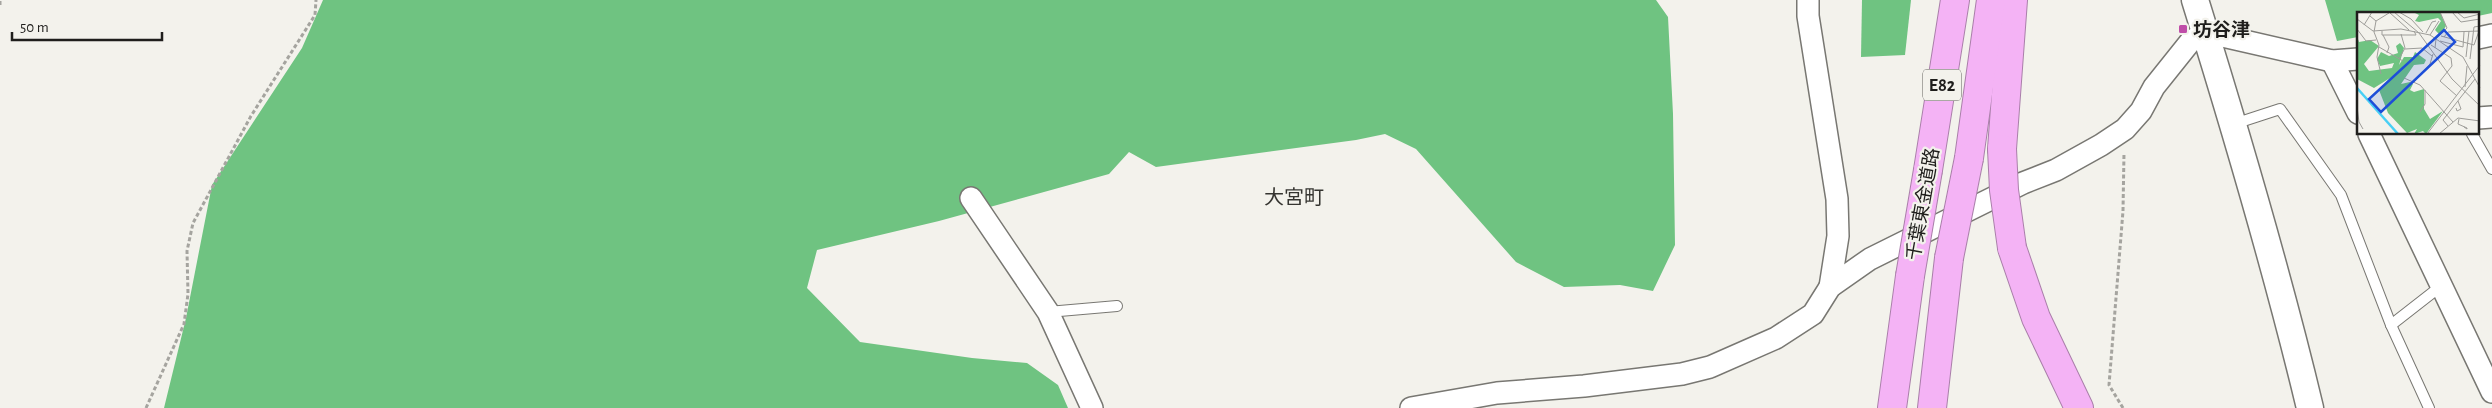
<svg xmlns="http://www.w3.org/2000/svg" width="2492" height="408" viewBox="0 0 2492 408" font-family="'Alegreya Sans','Noto Sans JP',sans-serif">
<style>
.forest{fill:#6fc381}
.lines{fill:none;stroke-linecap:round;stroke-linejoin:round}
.service-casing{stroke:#787772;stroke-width:12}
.minor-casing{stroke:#787772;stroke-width:24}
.tertiary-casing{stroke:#787772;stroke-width:29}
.motorway-casing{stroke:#a97fa9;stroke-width:30}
.path{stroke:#a5a49f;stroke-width:3;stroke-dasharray:4 2.5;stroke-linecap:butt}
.service{stroke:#fff;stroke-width:10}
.minor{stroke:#fff;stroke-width:21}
.tertiary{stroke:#fff;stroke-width:26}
.motorway{stroke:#f4b3f5;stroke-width:28}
.motorway-bridge-casing{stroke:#a97fa9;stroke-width:30;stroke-linecap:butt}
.motorway-bridge{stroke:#f4b3f5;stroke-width:28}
.poi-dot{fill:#bf4da8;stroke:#f3f2ec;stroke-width:2}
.labels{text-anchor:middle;stroke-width:4.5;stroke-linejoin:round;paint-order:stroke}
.shield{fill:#f3f2ec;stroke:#5f5e5a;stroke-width:1}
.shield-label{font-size:18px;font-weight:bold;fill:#1f1e1c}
.poi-label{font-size:19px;font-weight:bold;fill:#1f1e1c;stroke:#f3f2ec;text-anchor:start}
.street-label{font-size:19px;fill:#1f1e1c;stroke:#f3f2ec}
.neighbourhood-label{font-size:20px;fill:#353430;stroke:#f3f2ec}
.inset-river{fill:none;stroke:#47cff5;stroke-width:2.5}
.inset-road{fill:none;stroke:#9e9d99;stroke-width:1}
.view{fill:#1d4ed8;fill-opacity:0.15;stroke:#1d4ed8;stroke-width:2.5}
.inset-edge{fill:none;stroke:#1f1e1c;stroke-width:2.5}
</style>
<rect width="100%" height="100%" fill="#f3f2ec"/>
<g class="forest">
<path d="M323,0h1333l12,17 5,97 2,131 -22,46 -33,-6 -56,2 -48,-25 -100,-113 -31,-15 -29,6 -200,27 -27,-15 -20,22 -170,47 -122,29 -10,38 53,54 112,16 55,5 31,22 10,23h-904l22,-90 26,-133 90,-137z"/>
<path d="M1862,0h49l-6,55 -44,2z"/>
<path d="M2325,0h167v13l-14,3v-2h-120v23l-21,4z"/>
</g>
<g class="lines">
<defs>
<g id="service">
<path d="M2234,124l46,-15 61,86 50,130 38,83"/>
<path d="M2472,134l20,35"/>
<path d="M1048,312l69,-6"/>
<path d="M2391,325l50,-39"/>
</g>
<g id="minor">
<path d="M1808,0v16l29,183 1,37 -8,51"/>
<path d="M2478,38l14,-3"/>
<path d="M2332,61l26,52"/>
<path d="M2478,118l14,-1"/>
<path d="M2369,134l123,258"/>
<path d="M971,198l77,114 44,96"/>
<path d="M1411,408l86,-15 87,-7 98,-12 28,-7 66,-29 37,-24 17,-27 40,-28 153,-76 33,-13 45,-25 24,-16 16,-18 13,-24 36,-45 15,-10 127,29 26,-2"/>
</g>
<path id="tertiary" d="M2195,0c42,135 82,270 115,408"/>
<g id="motorway">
<path d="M2002,149l11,-149"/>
<path d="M1969,158l22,-158"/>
<path d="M1928,170l27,-170"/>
<path d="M2012,248l24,70 43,90"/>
<path d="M1892,408l18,-132"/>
<path d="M1932,408l17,-150"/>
</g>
</defs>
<use href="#service" class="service-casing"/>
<use href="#minor" class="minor-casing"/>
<use href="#tertiary" class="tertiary-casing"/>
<use href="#motorway" class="motorway-casing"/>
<g class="path">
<path d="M0,5v-5"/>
<path d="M146,408l38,-84 4,-30 -1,-43 6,-28 58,-107 64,-101 1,-15"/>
<path d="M2123,408l-14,-23 14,-174 1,-58"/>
</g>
<use href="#service" class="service"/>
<use href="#minor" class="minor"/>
<use href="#tertiary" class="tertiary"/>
<use href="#motorway" class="motorway"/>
<defs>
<g id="motorway-bridge">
<path d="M2002,149l2,41 8,58"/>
<path d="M1949,258l20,-100"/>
<path d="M1910,276l18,-106"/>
</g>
</defs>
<use href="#motorway-bridge" class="motorway-bridge-casing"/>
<use href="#motorway-bridge" class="motorway-bridge"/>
</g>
<rect class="poi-dot" x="2178" y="24" width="10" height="10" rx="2.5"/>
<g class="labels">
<rect class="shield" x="1923" y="69.5" width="38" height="31" rx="4"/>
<g class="shield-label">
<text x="1942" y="91">E82</text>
</g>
<g class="poi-label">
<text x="2193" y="36">坊谷津</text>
</g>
<g class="street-label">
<text transform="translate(1922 204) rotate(-80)" y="7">千葉東金道路</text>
</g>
<g class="neighbourhood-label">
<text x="1294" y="204">大宮町</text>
</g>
</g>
<g transform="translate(2357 12)">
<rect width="122" height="122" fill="#f3f2ec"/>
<path d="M56,0h27l6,14 -6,9 -5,-5 6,-9 -3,-3 -19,4 -4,-1 4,-6zM0,24l2,6 11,-2 9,6 -15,18 5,7 23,-3 2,-5 -14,3 -3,-7 4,-7 8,4 9,-3 -2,-7 4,-3 4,5 -5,17 5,-8h9l2,-5 11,8 -2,4 -10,1 -13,19 9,-2 3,2 -3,6 4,2 10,-3v20l6,10 13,-8 -17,23 -3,-3 -9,3 3,-5 -10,4 -19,-20 -9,-23 11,-12 -16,10 -17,-9z" fill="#6fc381"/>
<path class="inset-river" d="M0,76l41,46"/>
<path class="inset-road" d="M32,0l20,18M37,0l25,21 33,46 28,27M42,0l12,7 12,13M95,0l9,10 19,-3M100,0l7,6 16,-4M13,4l6,5 13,-8M0,7l16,12 28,-2 29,6 33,22 17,31M19,9l-2,11 5,13 -2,12 4,17M7,13l8,-13M0,17l9,12 10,-1M25,19v4h34l-2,-4M69,21l6,-11 4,-1M26,23l6,12 -2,6M73,23l9,-14M84,24l33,9 5,-14M87,25l4,-5 32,-1M83,29l23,6 1,-15M74,33l20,13 1,8 -12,15 17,15M22,35l24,14M78,36l1,-9 11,-11 -7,-16M48,37l17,-1 10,8M109,45l3,-26M42,47l6,-11 -4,-14M113,47l4,-32 6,-1M47,66l16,7 33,37M57,70l16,-18 3,-10M108,75l2,-21M0,95l2,15 4,7M99,96l1,3 4,-2 -3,-8M63,100l5,-8v-14M102,107l-1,5 9,4v1l-3,-2M91,114l-5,-6 32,-41M70,122l53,-69M82,122l19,-16 22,3"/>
<path class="view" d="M87,18l11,12 -74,70 -12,-13z"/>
<rect width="122" height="122" class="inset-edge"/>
</g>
<path d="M12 32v8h150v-8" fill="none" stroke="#1f1e1c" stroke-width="2.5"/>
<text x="20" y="32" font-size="15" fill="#1f1e1c" stroke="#f3f2ec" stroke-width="4" paint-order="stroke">50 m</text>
</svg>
